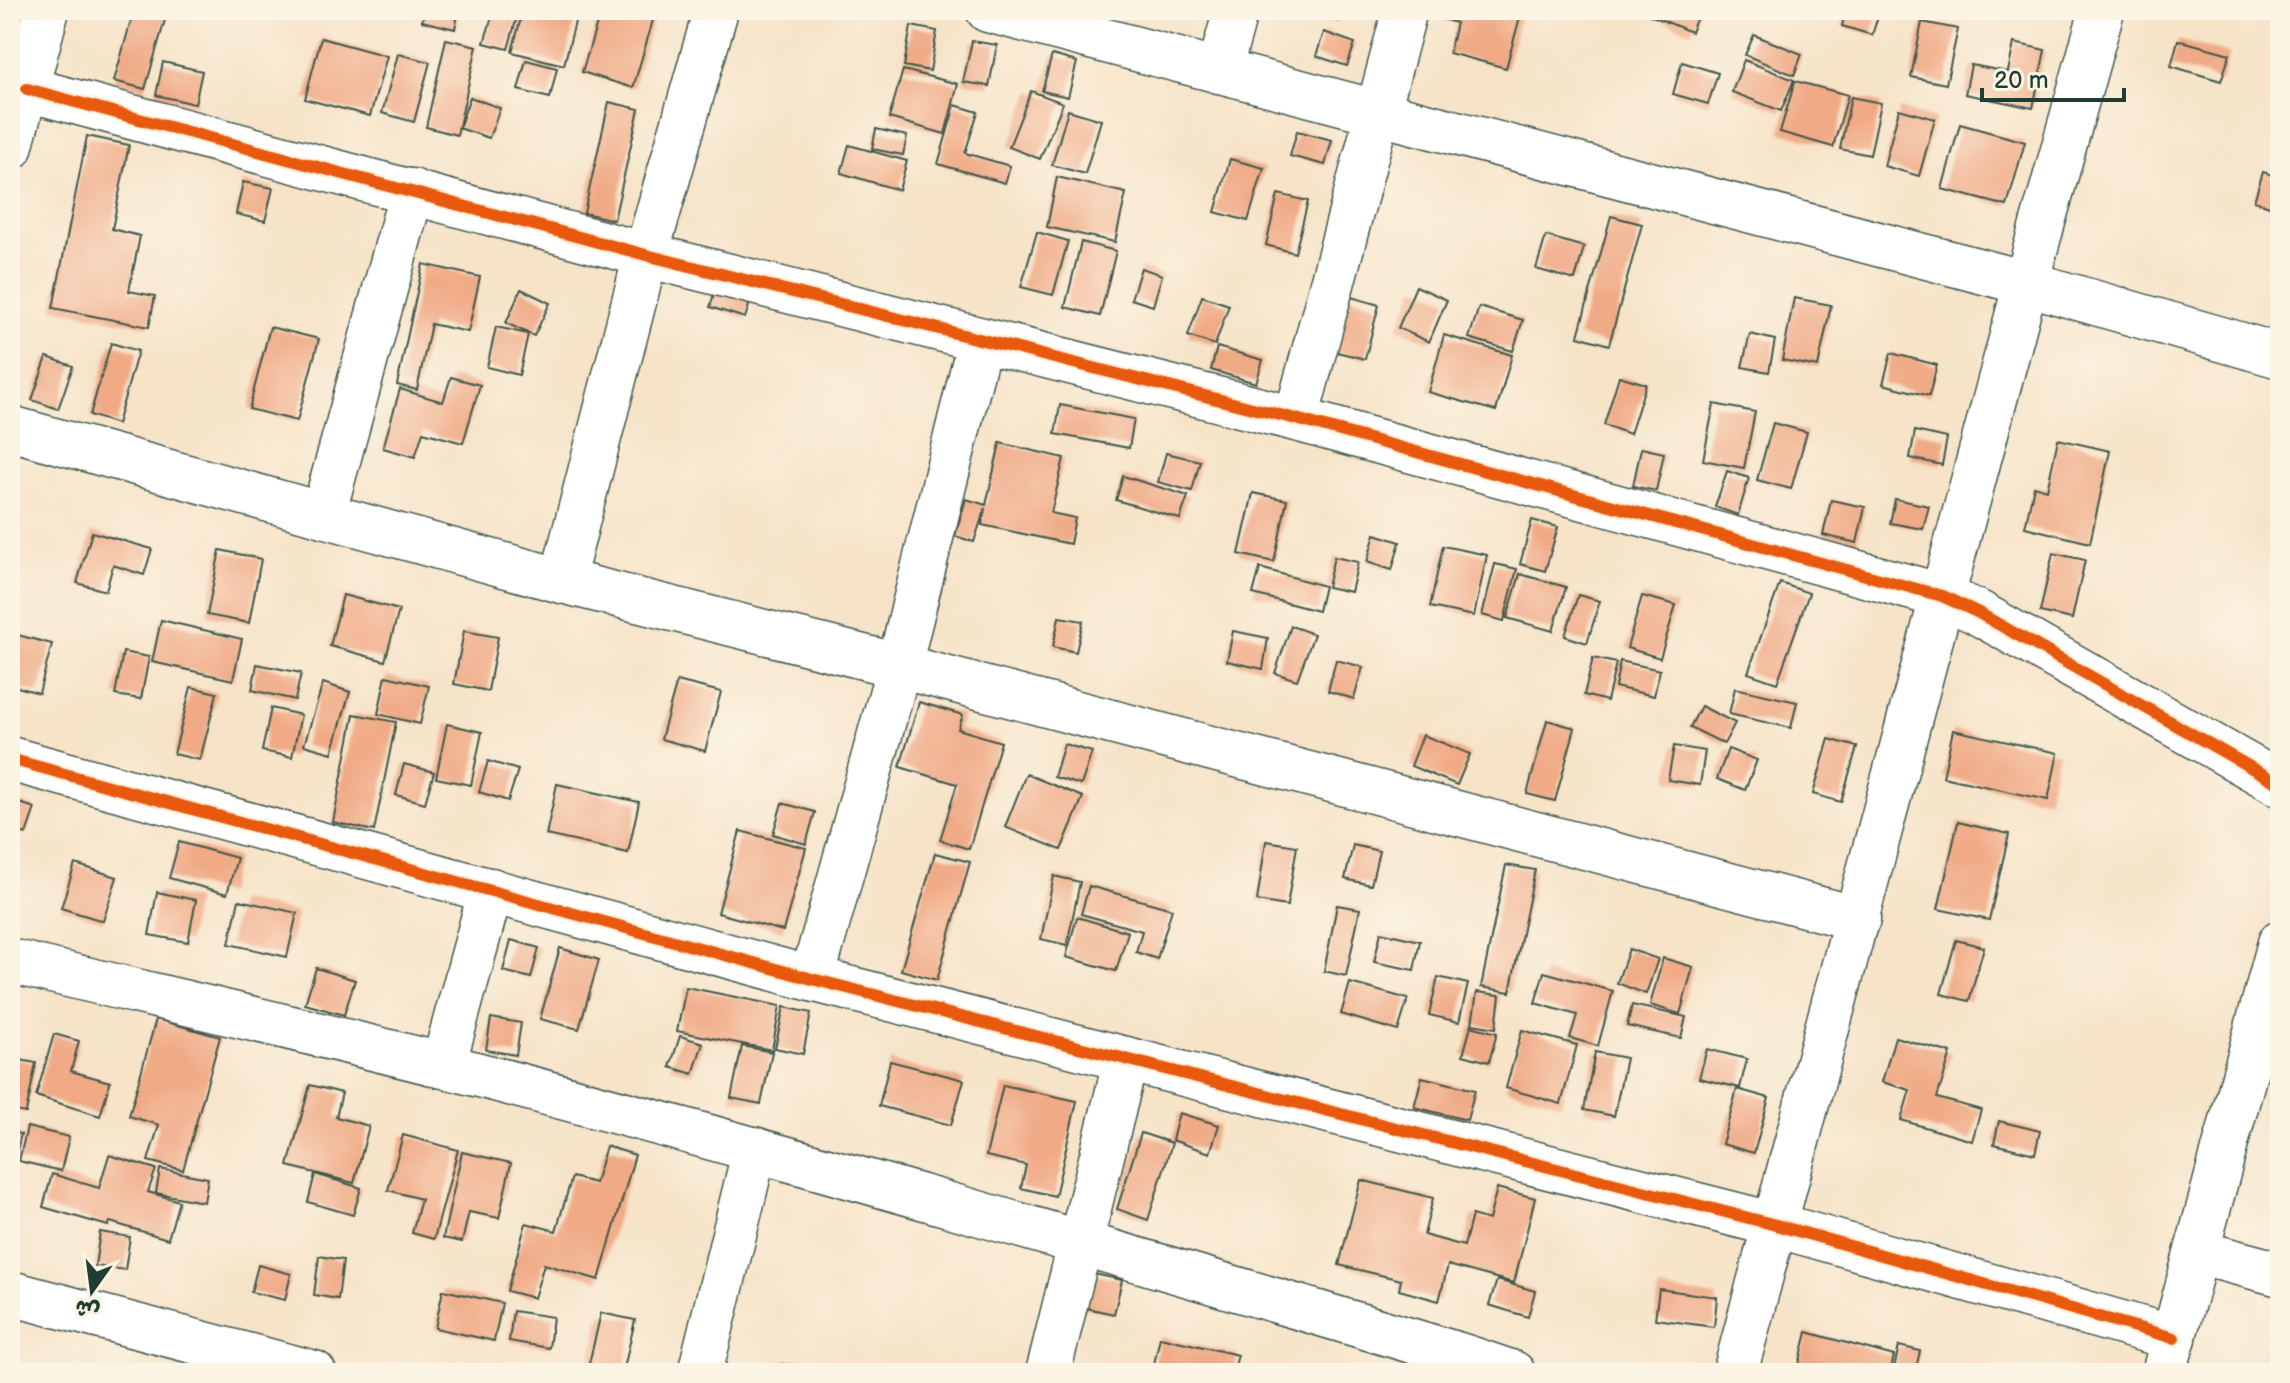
<svg xmlns="http://www.w3.org/2000/svg" width="2290" height="1383" viewBox="0 0 2290 1383" font-family="'Balsamiq Sans','Playpen Sans Arabic',sans-serif">
<style>
.building{fill:#f0aa86}
.lines{fill:none;stroke-linecap:round;stroke-linejoin:round}
.minor-casing{stroke:#3f564a;stroke-width:47}
.minor{stroke:#fff;stroke-width:44}
.cycleway-casing{stroke:#fcf5e5;stroke-width:17}
.cycleway{stroke:#e8590c;stroke-width:12}
</style>
<rect width="100%" height="100%" fill="#fcf5e5"/>
<filter id="ink" filterUnits="userSpaceOnUse"><feTurbulence type="fractalNoise" baseFrequency=".0125" numOctaves="2"/><feDisplacementMap in="SourceGraphic" scale="16" xChannelSelector="R" yChannelSelector="G"/><feConvolveMatrix kernelMatrix="1 2 1 2 8 2 1 2 1" color-interpolation-filters="sRGB"/></filter>
<filter id="wash" filterUnits="userSpaceOnUse"><feTurbulence type="fractalNoise" baseFrequency=".006" numOctaves="4" result="noise"/><feDisplacementMap in="SourceGraphic" scale="32" xChannelSelector="R" yChannelSelector="G"/><feGaussianBlur stdDeviation="1.8" result="paint"/><feColorMatrix in="noise" values="0 0 0 0 0 0 0 0 0 0 0 0 0 0 0 0 0 1.4 0 .05"/><feComposite in="paint" operator="in"/></filter>
<g filter="url(#wash)">
<rect width="100%" height="100%" fill="#f6e3c8"/>
<g id="blocks">
<g class="building">
<path d="M134,10l33,3 -22,76 -31,-8z"/>
<path d="M425,10h34l-4,19 -33,-8z"/>
<path d="M494,10h25l-11,39 -24,-6z"/>
<path d="M523,10h55l-14,55 -52,-13z"/>
<path d="M601,10h55l-23,78 -51,-16z"/>
<path d="M1313,10h27l-2,11 -26,-6z"/>
<path d="M1433,10h89l-16,58 -57,-15 7,-30 -24,-7z"/>
<path d="M1638,10h62l-9,22z"/>
<path d="M1846,10h34l-8,25 -30,-9z"/>
<path d="M1922,22l36,7 -12,55 -35,-7z"/>
<path d="M911,26l26,5 -7,40 -26,-5z"/>
<path d="M1324,32l31,11 -8,23 -31,-10z"/>
<path d="M1754,35l48,19 -8,21 -49,-20z"/>
<path d="M321,38l66,18 -17,60 -65,-17z"/>
<path d="M446,39l31,7 -20,89 -31,-8z"/>
<path d="M2178,40l52,14 -9,27 -50,-15z"/>
<path d="M972,41l25,4 -8,41 -26,-4z"/>
<path d="M2014,43l31,7 -12,58 -68,-14 6,-29 37,7z"/>
<path d="M398,54l32,8 -16,60 -32,-9z"/>
<path d="M1052,55l25,7 -9,35 -26,-6z"/>
<path d="M526,60l31,8 -7,30 -32,-8z"/>
<path d="M1744,60l50,20 -13,31 -49,-19z"/>
<path d="M163,62l39,9 -7,33 -39,-9z"/>
<path d="M1682,62l36,11 -10,31 -35,-10z"/>
<path d="M903,70l55,14 -13,50 -56,-16z"/>
<path d="M1795,81l53,14 -15,52 -53,-15z"/>
<path d="M1031,91l32,12 -23,56 -31,-12z"/>
<path d="M470,97l30,11 -11,30 -30,-10z"/>
<path d="M1851,97l30,6 -11,52 -30,-6z"/>
<path d="M609,102l30,7 -25,111 -30,-7z"/>
<path d="M955,105l23,7 -13,41 45,13 -5,17 -67,-19z"/>
<path d="M1899,109l36,10 -16,57 -35,-10z"/>
<path d="M1068,110l33,10 -16,54 -33,-9z"/>
<path d="M1960,124l65,18 -18,64 -65,-17z"/>
<path d="M876,129l31,7 -4,19 -31,-6z"/>
<path d="M1297,131l35,9 -7,25 -35,-9z"/>
<path d="M87,136l42,9 -17,84 28,7 -11,55 26,5 -6,31 -96,-19z"/>
<path d="M849,145l58,16 -8,29 -58,-17z"/>
<path d="M1230,159l34,9 -16,53 -33,-9z"/>
<path d="M2263,172l17,6 -1,31 -25,-8z"/>
<path d="M1057,177l69,16 -11,49 -68,-15z"/>
<path d="M243,182l30,6 -8,33 -29,-7z"/>
<path d="M1278,194l30,7 -13,52 -29,-8z"/>
<path d="M1611,216l31,8 -33,121 -31,-9z"/>
<path d="M1037,232l31,9 -15,54 -32,-8z"/>
<path d="M1546,236l38,11 -9,33 -39,-11z"/>
<path d="M1081,242l35,9 -16,65 -35,-9z"/>
<path d="M423,264l57,13 -12,55 -37,-8 -14,66 -20,-5z"/>
<path d="M1141,268l21,7 -9,31 -22,-7z"/>
<path d="M1416,286l31,14 -18,42 -31,-14z"/>
<path d="M716,288l35,11 -6,19 -35,-11z"/>
<path d="M521,289l29,14 -16,33 -28,-13z"/>
<path d="M1202,296l27,9 -14,40 -27,-9z"/>
<path d="M1348,296l31,9 -14,54 -32,-8z"/>
<path d="M1794,298l37,7 -13,62 -36,-7z"/>
<path d="M1479,307l44,13 -10,31 -44,-13z"/>
<path d="M270,327l49,12 -22,82 -48,-12z"/>
<path d="M496,327l32,7 -9,41 -32,-8z"/>
<path d="M1750,334l25,6 -6,32 -27,-5z"/>
<path d="M1444,335l68,20 -16,56 -68,-19z"/>
<path d="M111,343l27,8 -21,73 -27,-9z"/>
<path d="M1217,347l46,13 -7,23 -45,-13z"/>
<path d="M1891,353l46,12 -8,31 -46,-12z"/>
<path d="M47,357l26,9 -15,43 -26,-9z"/>
<path d="M1619,376l27,8 -16,50 -26,-9z"/>
<path d="M451,377l29,8 -17,58 -40,-11 -8,25 -32,-9 17,-59 43,13z"/>
<path d="M1714,404l41,8 -11,56 -41,-8z"/>
<path d="M1060,405l74,14 -5,29 -74,-14z"/>
<path d="M1773,423l34,9 -16,57 -34,-9z"/>
<path d="M1915,431l32,7 -5,27 -32,-7z"/>
<path d="M2058,439l52,12 -20,92 -65,-16 9,-41 13,4z"/>
<path d="M1000,443l64,15 -13,55 24,5 -5,26 -88,-19 3,-17 -11,34 -19,-6 11,-37 20,6z"/>
<path d="M1641,448l23,5 -8,38 -23,-5z"/>
<path d="M1166,453l34,8 -8,30 -34,-9z"/>
<path d="M1727,471l22,7 -11,37 -23,-8z"/>
<path d="M1123,476l65,20 -8,23 -64,-19z"/>
<path d="M1253,493l34,7 -13,62 -35,-8z"/>
<path d="M1895,499l34,7 -6,23 -33,-6z"/>
<path d="M1831,500l34,7 -8,36 -34,-8z"/>
<path d="M1532,520l26,7 -13,44 -25,-7z"/>
<path d="M92,532l60,17 -8,26 -31,-10 -7,26 -29,-8z"/>
<path d="M1375,534l25,8 -8,28 -25,-8z"/>
<path d="M1443,546l44,9 -13,61 -44,-9z"/>
<path d="M220,550l41,9 -12,64 -42,-8z"/>
<path d="M2053,553l32,7 -13,59 -32,-7z"/>
<path d="M1334,557l24,5 -7,30 -24,-5z"/>
<path d="M1495,564l22,5 -13,52 -22,-6z"/>
<path d="M1260,568l64,18 -6,25 -65,-17z"/>
<path d="M1520,574l46,13 -13,44 -46,-13z"/>
<path d="M1780,583l29,10 -32,90 -29,-10z"/>
<path d="M343,595l56,15 -14,51 -55,-15z"/>
<path d="M1578,595l22,6 -13,42 -22,-7z"/>
<path d="M1642,596l34,9 -16,53 -33,-10z"/>
<path d="M1059,617l24,4 -7,31 -23,-5z"/>
<path d="M161,620l81,19 -9,41 -81,-18z"/>
<path d="M1291,626l23,8 -17,46 -22,-7z"/>
<path d="M464,631l34,6 -10,54 -34,-7z"/>
<path d="M1233,631l35,7 -5,31 -36,-8z"/>
<path d="M10,633l42,11 -13,49 -29,-8z"/>
<path d="M123,652l26,5 -8,42 -26,-4z"/>
<path d="M1593,658l23,5 -9,38 -23,-6z"/>
<path d="M1336,660l27,7 -9,32 -26,-8z"/>
<path d="M1620,661l40,9 -6,26 -39,-9z"/>
<path d="M257,664l44,9 -6,27 -43,-10z"/>
<path d="M386,676l43,10 -9,38 -42,-10z"/>
<path d="M677,681l44,11 -16,59 -44,-12z"/>
<path d="M323,683l27,9 -18,61 -28,-8z"/>
<path d="M191,687l26,6 -17,67 -26,-6z"/>
<path d="M1735,688l62,14 -6,26 -62,-14z"/>
<path d="M919,702l44,13 -5,14 43,13 -32,107 -29,-9 17,-56 -57,-17z"/>
<path d="M1701,706l34,17 -11,21 -34,-17z"/>
<path d="M271,708l30,7 -9,42 -30,-6z"/>
<path d="M354,714l42,8 -22,109 -41,-9z"/>
<path d="M1547,720l28,8 -20,73 -28,-7z"/>
<path d="M447,724l35,8 -11,53 -35,-7z"/>
<path d="M1953,730l105,23 -10,47 -105,-23z"/>
<path d="M1423,735l47,19 -13,31 -46,-19z"/>
<path d="M1829,739l28,8 -16,55 -28,-8z"/>
<path d="M1064,744l28,8 -11,33 -27,-8z"/>
<path d="M1674,746l31,5 -5,34 -32,-5z"/>
<path d="M1728,749l29,11 -12,30 -28,-11z"/>
<path d="M488,761l30,9 -10,31 -29,-9z"/>
<path d="M404,764l30,8 -9,31 -29,-8z"/>
<path d="M1026,774l57,23 -22,53 -56,-23z"/>
<path d="M557,784l82,18 -11,51 -82,-18z"/>
<path d="M10,800l25,8 -9,26 -16,-6z"/>
<path d="M782,803l33,9 -9,32 -33,-10z"/>
<path d="M1958,822l51,12 -20,86 -51,-11z"/>
<path d="M740,831l66,17 -23,83 -65,-18z"/>
<path d="M1266,841l31,5 -10,60 -30,-5z"/>
<path d="M179,842l58,16 -10,36 -58,-16z"/>
<path d="M1353,845l26,6 -8,34 -26,-6z"/>
<path d="M935,853l35,9 -33,118 -36,-10z"/>
<path d="M75,864l42,13 -14,44 -42,-13z"/>
<path d="M1506,865l29,5 -25,122 -29,-5z"/>
<path d="M1054,876l26,6 -13,63 -26,-6z"/>
<path d="M1089,886l83,23 -15,50 -21,-7 6,-21 -61,-17z"/>
<path d="M157,892l39,8 -8,42 -39,-7z"/>
<path d="M239,900l58,13 -10,44 -58,-13z"/>
<path d="M1337,905l23,4 -14,67 -22,-5z"/>
<path d="M1077,917l51,15 -12,39 -50,-14z"/>
<path d="M1381,932l39,9 -6,29 -40,-8z"/>
<path d="M511,940l28,8 -8,30 -28,-7z"/>
<path d="M1956,940l28,7 -15,54 -28,-7z"/>
<path d="M560,948l39,12 -20,69 -39,-10z"/>
<path d="M1629,949l29,10 -12,35 -29,-11z"/>
<path d="M1663,958l30,9 -13,47 -30,-9z"/>
<path d="M316,968l39,12 -11,35 -39,-11z"/>
<path d="M1544,972l69,19 -15,55 -28,-8 7,-23 -42,-12z"/>
<path d="M1438,977l30,7 -9,38 -30,-7z"/>
<path d="M1350,983l58,16 -10,32 -57,-17z"/>
<path d="M686,987l94,19 -8,44 -95,-19z"/>
<path d="M1477,992l23,3 -4,33 -24,-4z"/>
<path d="M1632,1005l54,12 -5,21 -54,-12z"/>
<path d="M784,1007l27,6 -8,41 -28,-6z"/>
<path d="M491,1018l30,5 -5,32 -30,-5z"/>
<path d="M156,1019l64,18 -37,133 -35,-9 11,-36 -30,-9z"/>
<path d="M1471,1026l26,7 -8,29 -26,-7z"/>
<path d="M1522,1030l55,15 -16,59 -55,-16z"/>
<path d="M54,1034l25,7 -8,30 39,11 -10,34 -64,-20z"/>
<path d="M680,1036l23,7 -10,31 -23,-7z"/>
<path d="M1895,1037l56,16 -14,45 44,12 -9,31 -71,-21 9,-30 -28,-8z"/>
<path d="M742,1046l30,6 -11,52 -30,-6z"/>
<path d="M1707,1049l40,10 -7,29 -41,-10z"/>
<path d="M1595,1052l31,6 -12,58 -30,-6z"/>
<path d="M10,1058l26,5 -10,50 -16,-3z"/>
<path d="M890,1061l74,19 -13,45 -72,-19z"/>
<path d="M1422,1077l53,13 -8,30 -53,-13z"/>
<path d="M310,1085l32,8 -6,24 33,9 -15,57 -66,-17z"/>
<path d="M1003,1085l74,16 -22,95 -34,-8 5,-23 -40,-9z"/>
<path d="M1737,1089l32,9 -15,55 -32,-9z"/>
<path d="M1179,1113l40,12 -9,28 -38,-13z"/>
<path d="M1999,1121l41,10 -5,23 -41,-10z"/>
<path d="M27,1127l42,10 -8,34 -42,-10z"/>
<path d="M10,1132l11,2 -10,41h-1z"/>
<path d="M1141,1133l31,10 -24,77 -31,-11z"/>
<path d="M403,1135l55,15 -24,89 -22,-6 9,-34 -33,-9z"/>
<path d="M606,1146l29,9 -36,125 -55,-16 -10,34 -27,-7 19,-68 30,8 16,-54 23,6z"/>
<path d="M462,1152l49,11 -12,55 -30,-6 -7,30 -19,-4z"/>
<path d="M109,1155l47,14 -8,23 31,9 -11,38 -58,-17 -2,4 -65,-19 9,-33 47,14z"/>
<path d="M160,1169l48,9 -4,24 -48,-9z"/>
<path d="M315,1174l46,14 -8,27 -45,-13z"/>
<path d="M1361,1180l72,18 -9,37 40,11 8,-31 17,5 8,-32 38,10 -21,85 -66,-18 -9,36 -40,-11 2,-10 -62,-15z"/>
<path d="M100,1232l30,5 -5,33 -30,-4z"/>
<path d="M319,1256l24,4 -5,39 -24,-4z"/>
<path d="M258,1265l33,9 -6,26 -34,-8z"/>
<path d="M1076,1270l46,10 -8,34 -46,-10z"/>
<path d="M1497,1280l38,11 -7,26 -39,-12z"/>
<path d="M1659,1289l58,8 -3,30 -59,-8z"/>
<path d="M443,1290l59,13 -8,38 -59,-13z"/>
<path d="M513,1311l40,6 -4,31 -40,-7z"/>
<path d="M601,1313l34,7 -12,53 -35,-5z"/>
<path d="M1807,1332l87,24 -4,17h-93z"/>
<path d="M1160,1337l78,18 -5,18h-81z"/>
<path d="M1899,1346l21,5 -5,22h-22z"/>
<path d="M780,1364l63,3v6h-63z"/>
</g>
</g>
</g>
<g filter="url(#ink)">
<use href="#blocks" fill-opacity="0" stroke="#3f564a" stroke-width="2"/>
<g class="lines">
<defs>
<g id="minor">
<path d="M988,10l1038,273 254,73"/>
<path d="M1219,71l17,-61"/>
<path d="M27,89l619,166 650,164 646,177 35,16 303,172"/>
<path d="M10,148l37,-138"/>
<path d="M1296,419l109,-409"/>
<path d="M10,428l552,153 337,85 959,253"/>
<path d="M323,515l89,-324"/>
<path d="M562,581l84,-326 70,-245"/>
<path d="M10,759l802,220 964,246 398,113"/>
<path d="M10,961c145,35 290,68 435,105 342,89 682,190 1021,291l47,16"/>
<path d="M812,979l87,-313 81,-326"/>
<path d="M443,1066l48,-176"/>
<path d="M2197,1252l83,22"/>
<path d="M10,1293l304,80"/>
<path d="M700,1373l55,-224"/>
<path d="M1048,1373l78,-314"/>
<path d="M1735,1373l291,-1090 76,-273"/>
<path d="M2164,1373l116,-430"/>
</g>
</defs>
<use href="#minor" class="minor-casing"/>
<use href="#minor" class="minor"/>
<defs>
<g id="cycleway">
<path d="M27,89l619,166 650,164 646,177 35,16 303,172"/>
<path d="M10,759l802,220 964,246 398,113"/>
</g>
</defs>
<use href="#cycleway" class="cycleway-casing"/>
<use href="#cycleway" class="cycleway"/>
</g>
</g>
<rect width="2290" height="1383" fill="none" stroke="#fcf5e5" stroke-width="40"/>
<g transform="translate(92 1291) rotate(194)" stroke="#fcf5e5" stroke-width="6" paint-order="stroke">
<path d="M0-6L14 30L0 20L-14 30Z" fill="#1f3d34"/>
<text y="-12" font-size="22" font-weight="bold" text-anchor="middle" fill="#1f3d34">ش</text>
</g>
<path d="M1982 88v12h142v-12" fill="none" stroke="#1f3d34" stroke-width="4"/>
<text x="1994" y="88" font-size="24" fill="#1f3d34" stroke="#fcf5e5" stroke-width="6" paint-order="stroke">20 m</text>
</svg>
